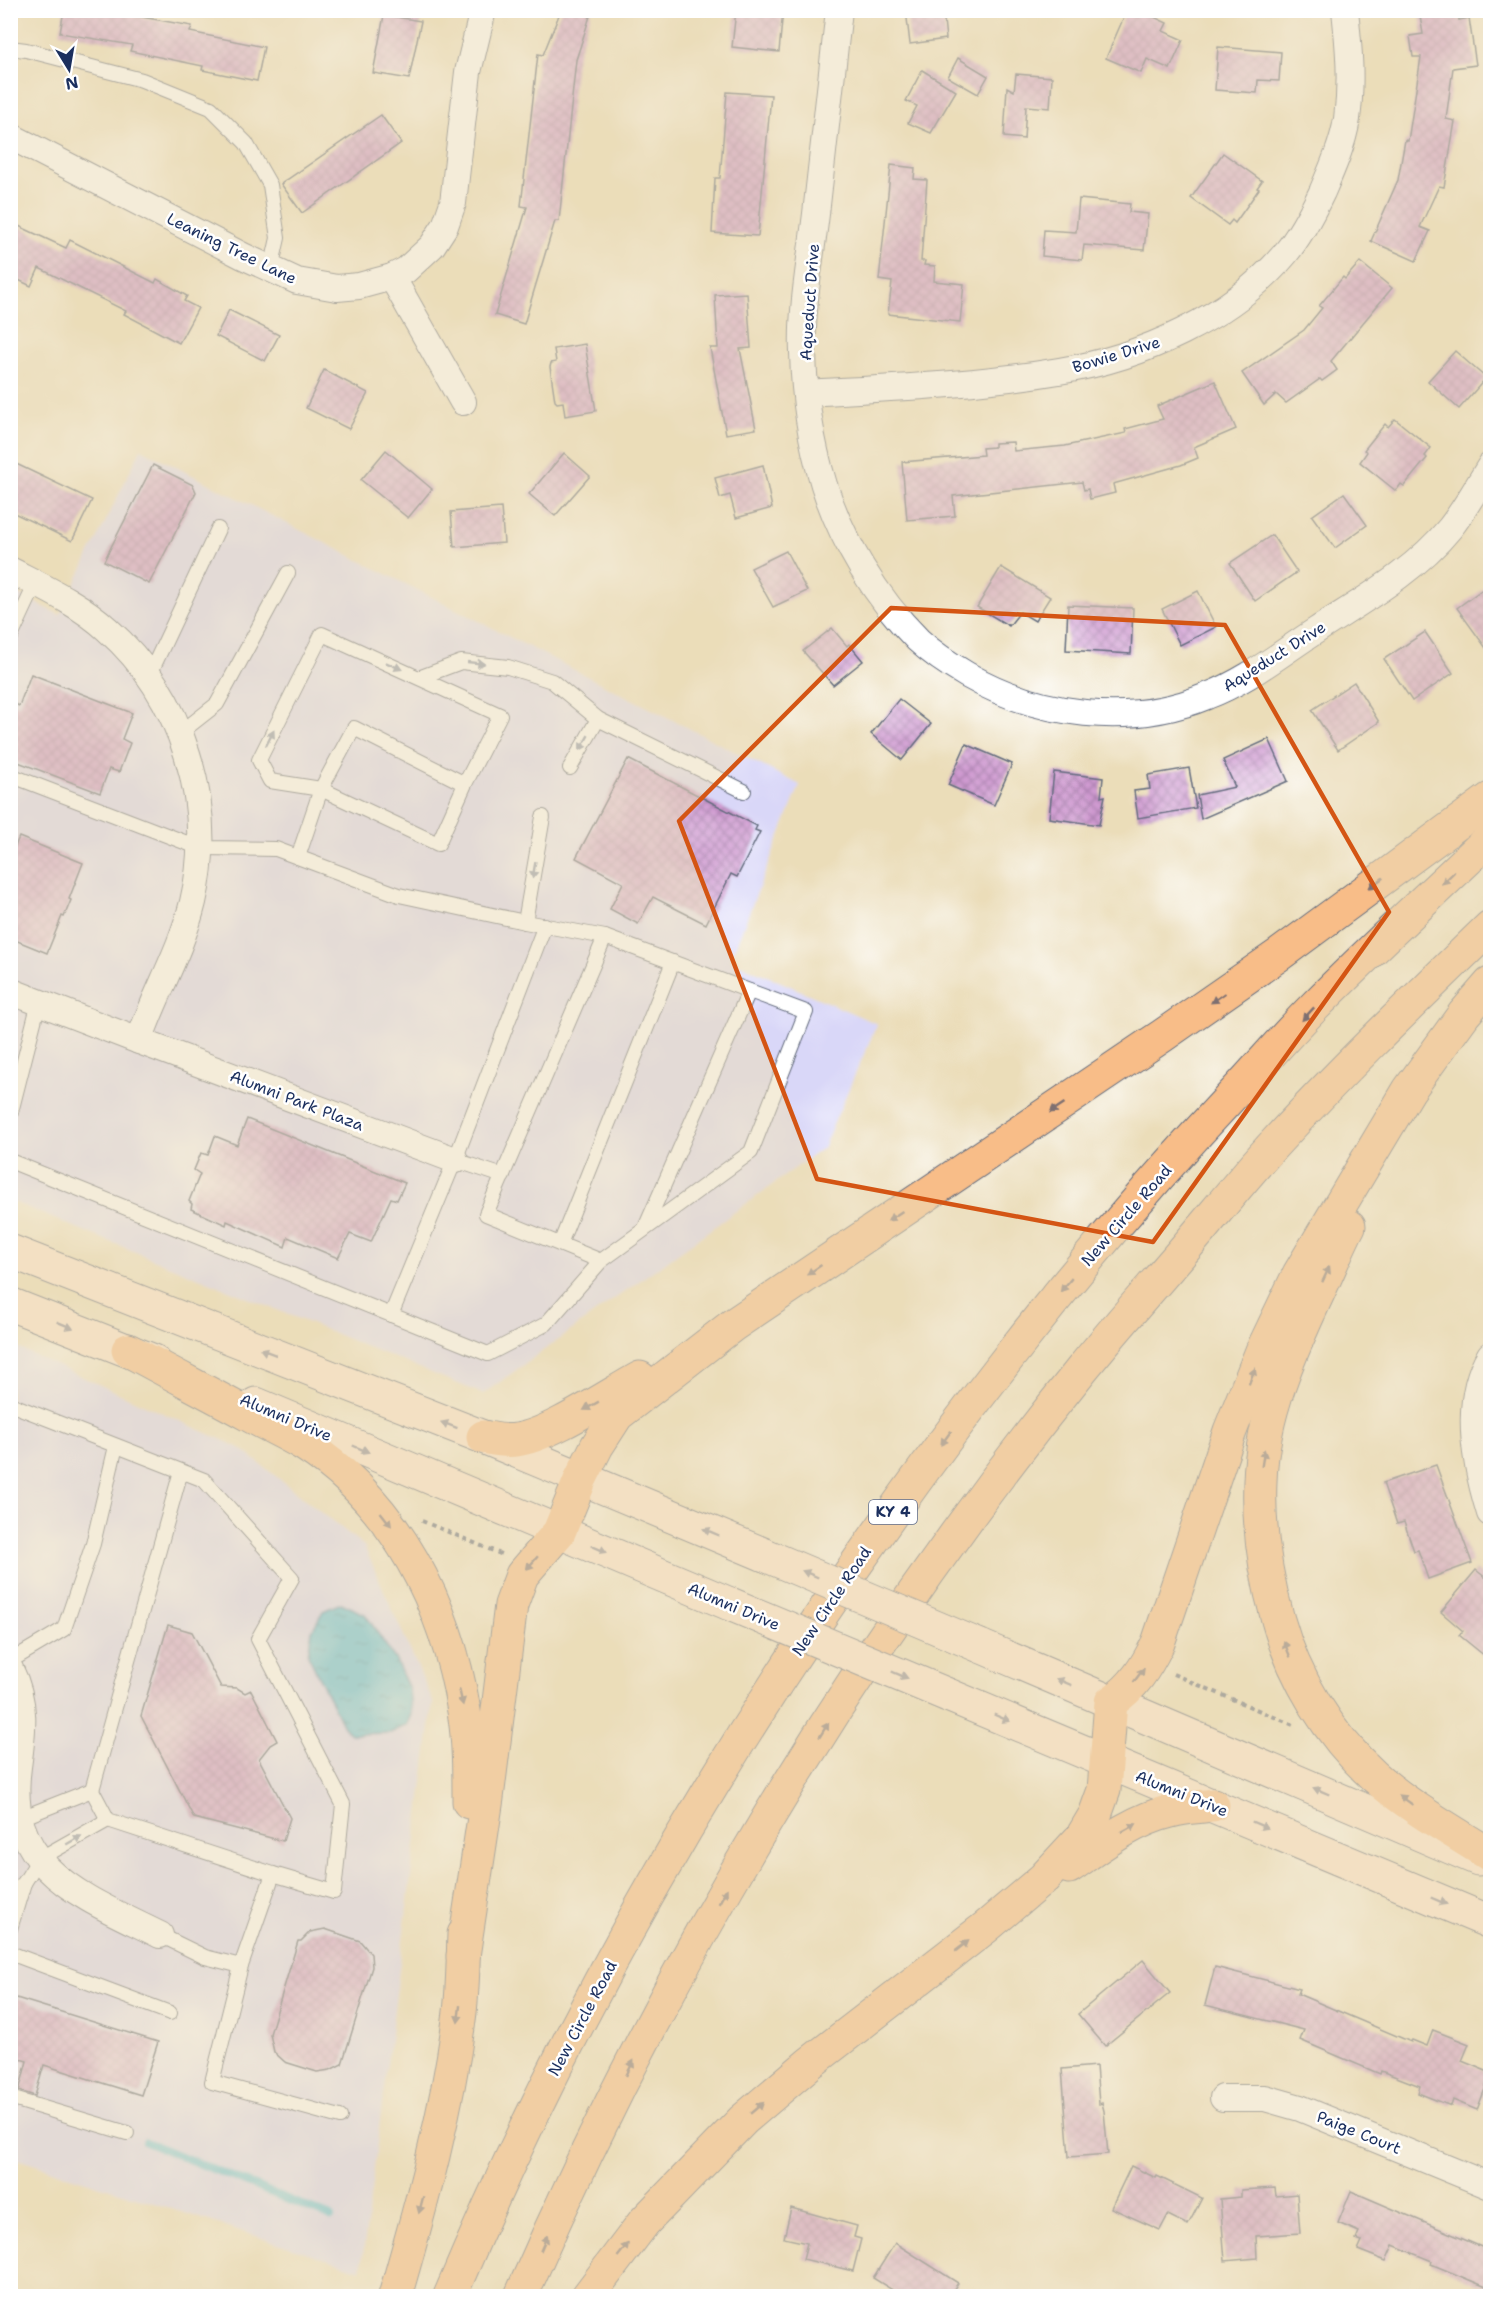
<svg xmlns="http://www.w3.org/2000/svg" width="1501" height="2307" font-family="'Shantell Sans',sans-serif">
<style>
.built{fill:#d9d7f8}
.water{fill:url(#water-ripples);stroke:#3e789e;stroke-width:1.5}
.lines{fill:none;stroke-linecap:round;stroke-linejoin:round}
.stream{stroke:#60c1de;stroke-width:8}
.building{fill:url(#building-cross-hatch)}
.lane-casing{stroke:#646c7e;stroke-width:16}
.street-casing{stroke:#646c7e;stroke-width:28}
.secondary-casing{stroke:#646c7e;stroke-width:35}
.highway-casing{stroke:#646c7e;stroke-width:35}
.path{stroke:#646c7e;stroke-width:4;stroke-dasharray:4.5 4.5;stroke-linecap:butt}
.lane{stroke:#fff;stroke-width:14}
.street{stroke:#fff;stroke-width:26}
.secondary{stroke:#fce5cf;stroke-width:33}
.highway{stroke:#f8bd88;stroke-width:33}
.secondary-bridge-casing{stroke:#646c7e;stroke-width:35;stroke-linecap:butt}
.secondary-bridge{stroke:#fce5cf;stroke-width:33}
.oneway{fill:#8d97ae}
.oneway2{fill:#7e6f71}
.oneway3{fill:#8c8a96}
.marked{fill:none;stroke:#d45514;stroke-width:4.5;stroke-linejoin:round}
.labels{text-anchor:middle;stroke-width:5;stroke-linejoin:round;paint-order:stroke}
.shield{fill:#fff;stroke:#5f6d8e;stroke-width:1.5}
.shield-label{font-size:15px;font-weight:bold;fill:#1b2f5e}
.street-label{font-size:16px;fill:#1b2f5e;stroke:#fff}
</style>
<defs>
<pattern id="water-ripples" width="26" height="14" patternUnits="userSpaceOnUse" patternTransform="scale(1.5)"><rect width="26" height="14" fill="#60c1de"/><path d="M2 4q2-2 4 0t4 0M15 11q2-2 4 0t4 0" fill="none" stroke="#4e9db7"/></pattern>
<pattern id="building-cross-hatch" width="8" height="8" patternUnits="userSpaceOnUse" patternTransform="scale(1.5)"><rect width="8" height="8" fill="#cf9ad0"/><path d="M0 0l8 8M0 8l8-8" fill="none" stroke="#a77eac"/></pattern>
</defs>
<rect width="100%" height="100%" fill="#fff"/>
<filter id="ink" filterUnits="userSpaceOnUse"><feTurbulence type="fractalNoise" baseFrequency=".0167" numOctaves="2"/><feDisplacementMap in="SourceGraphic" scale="12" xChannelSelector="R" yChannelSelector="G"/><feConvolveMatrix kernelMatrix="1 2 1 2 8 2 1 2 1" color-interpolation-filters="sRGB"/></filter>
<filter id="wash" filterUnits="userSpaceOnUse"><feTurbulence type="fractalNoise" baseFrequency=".008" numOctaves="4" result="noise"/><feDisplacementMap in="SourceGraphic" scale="24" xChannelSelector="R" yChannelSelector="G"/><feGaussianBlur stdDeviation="1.35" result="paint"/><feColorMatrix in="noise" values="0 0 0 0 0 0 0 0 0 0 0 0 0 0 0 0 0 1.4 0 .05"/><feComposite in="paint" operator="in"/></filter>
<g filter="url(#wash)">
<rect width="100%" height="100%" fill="#ebddb9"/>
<g class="built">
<polygon points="141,449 800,785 730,960 877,1024 823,1148 483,1394 11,1201 10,590 60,615"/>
<polygon points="11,1345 240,1448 364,1546 433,1702 361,2270 11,2157"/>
</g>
<polygon class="water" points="341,1603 365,1614 395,1659 409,1689 411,1714 407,1725 390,1733 351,1734 343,1726 308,1655 312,1631 323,1611"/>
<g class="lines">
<polyline class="stream" points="146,2142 331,2217"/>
</g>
<g id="blocks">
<g class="building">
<polygon points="64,10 120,10 120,13 192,26 190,32 264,47 257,81 202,70 203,66 130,51 132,45 60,33"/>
<polygon points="561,10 592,10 576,60 559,221 555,221 524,324 495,315 527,207 521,206 538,54 543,55"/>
<polygon points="736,10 783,10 779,52 732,47"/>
<polygon points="906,10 943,10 946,39 910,44"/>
<polygon points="1127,10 1139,10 1167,23 1163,31 1183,40 1170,69 1147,59 1141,73 1106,58"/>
<polygon points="1419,10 1457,10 1459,20 1469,18 1476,65 1453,68 1446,119 1455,121 1444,187 1439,186 1420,227 1430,231 1416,261 1371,241 1398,180 1405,140 1408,141 1421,57 1413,57 1410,36 1423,34"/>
<polygon points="384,15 421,21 409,79 373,73"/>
<polygon points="1218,47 1281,52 1279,81 1258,80 1257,93 1215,90"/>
<polygon points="958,58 988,76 978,94 948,77"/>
<polygon points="922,70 956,91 931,133 908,123 917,106 906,101"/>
<polygon points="1016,74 1052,77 1050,108 1026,106 1024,139 1004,137 1007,87 1014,91"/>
<polygon points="727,92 771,95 758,236 712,233 715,178 720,178"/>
<polygon points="381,115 401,143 302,213 281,184"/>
<polygon points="1223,153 1262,181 1257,188 1259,189 1235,223 1232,220 1228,225 1191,198"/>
<polygon points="891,165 915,168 914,179 927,180 921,261 925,261 924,265 935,266 934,281 964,284 960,322 888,314 892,282 879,280"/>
<polygon points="1079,199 1130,204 1129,212 1148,214 1144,250 1084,245 1082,260 1042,256 1044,230 1076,232"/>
<polygon points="10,222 66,248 70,240 155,283 157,279 187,296 184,301 198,308 179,343 124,314 126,311 39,268 31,286 10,276"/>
<polygon points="1360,262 1392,288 1331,361 1337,370 1322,381 1320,379 1286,403 1276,394 1264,405 1242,373 1304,330 1322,308 1319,306 1343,277 1345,279"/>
<polygon points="747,293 751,348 740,349 756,429 726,434 710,348 718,348 715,295"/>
<polygon points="229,310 279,335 265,361 216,336"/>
<polygon points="585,344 596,411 565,416 563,402 557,403 555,401 550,367 551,363 556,362 554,349"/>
<polygon points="1455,351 1486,378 1459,409 1428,381"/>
<polygon points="324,370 368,393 349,429 306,408"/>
<polygon points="1215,381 1236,429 1194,447 1198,458 1181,465 1113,484 1115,493 1090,499 1088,489 1084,490 1082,482 953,496 955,516 907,520 902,462 983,455 982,448 994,447 994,443 1013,442 1014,451 1065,446 1126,433 1125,429 1163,419 1157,406"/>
<polygon points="1395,419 1431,448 1425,456 1427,458 1404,486 1401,484 1396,491 1360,462 1367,452 1364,450 1376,435 1385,424 1388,427"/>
<polygon points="386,450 432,489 408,518 361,480"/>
<polygon points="564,453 590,476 555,516 529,494"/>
<polygon points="10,461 92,500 72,541 10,511"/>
<polygon points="153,465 193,485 196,492 149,584 104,561"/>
<polygon points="763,465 772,508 736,518 730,495 720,498 715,478"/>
<polygon points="1344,493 1367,525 1335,548 1312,516"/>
<polygon points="501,508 504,543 454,547 451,512"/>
<polygon points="1272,535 1297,572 1255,601 1230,563"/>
<polygon points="786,551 807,591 773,607 751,568"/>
<polygon points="1001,567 1050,597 1035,621 1020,612 1009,626 977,607"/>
<polygon points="1491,583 1491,655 1457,608"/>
<polygon points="1198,591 1216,627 1180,645 1162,609"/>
<polygon points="1068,605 1133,608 1131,654 1066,650"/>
<polygon points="832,628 847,646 849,644 863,661 833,685 803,651"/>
<polygon points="1425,632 1453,673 1412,701 1384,659"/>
<polygon points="31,674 132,713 122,739 130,743 119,772 109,769 100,793 10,759 10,716 15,704 19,706"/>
<polygon points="1354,682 1379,722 1338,750 1312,710"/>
<polygon points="899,699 931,724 902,760 871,734"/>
<polygon points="1269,739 1288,781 1201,819 1197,795 1235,787 1223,760"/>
<polygon points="966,744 1012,764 994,805 948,785"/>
<polygon points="628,759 757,826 755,830 760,832 737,877 731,874 706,924 653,897 638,924 610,909 623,883 576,858"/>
<polygon points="1189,768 1196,808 1138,818 1134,791 1150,789 1148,775"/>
<polygon points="1054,772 1103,778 1101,797 1105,796 1099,825 1049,818"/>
<polygon points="19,837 83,863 69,899 71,900 64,917 62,916 47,953 10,938 10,858"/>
<polygon points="247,1119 405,1183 397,1200 391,1198 371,1242 350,1234 338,1258 288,1237 285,1247 227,1221 226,1225 191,1209 192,1204 189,1201 200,1174 194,1170 201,1153 208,1155 215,1136 237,1145"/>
<polygon points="1436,1465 1472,1563 1428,1579 1418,1550 1414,1551 1404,1522 1397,1524 1383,1483"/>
<polygon points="1476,1570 1491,1582 1491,1661 1459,1635 1463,1631 1441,1612"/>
<polygon points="168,1625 192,1632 221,1687 237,1688 245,1693 251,1690 277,1741 270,1745 259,1759 290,1818 283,1841 194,1818 141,1716"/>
<polygon points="325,1929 360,1941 371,1954 372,1967 342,2064 330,2070 317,2072 285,2062 274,2052 270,2034 298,1941 301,1941 310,1932"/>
<polygon points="1143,1960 1170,1993 1105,2046 1078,2014"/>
<polygon points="1215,1967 1300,1989 1298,1994 1411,2042 1412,2040 1427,2046 1433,2030 1469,2044 1462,2061 1491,2073 1477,2110 1453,2100 1451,2106 1418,2093 1420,2086 1381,2071 1380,2074 1300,2040 1304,2030 1205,2005"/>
<polygon points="10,1996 158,2042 141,2095 44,2065 35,2096 19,2091 27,2061 10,2056"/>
<polygon points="1096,2066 1099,2104 1102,2103 1104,2111 1108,2154 1069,2157 1062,2069"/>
<polygon points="1131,2166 1156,2178 1157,2176 1202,2198 1188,2225 1168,2215 1160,2230 1111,2208"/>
<polygon points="1275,2188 1276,2196 1297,2194 1300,2233 1256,2236 1257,2258 1225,2261 1220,2199 1241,2197 1241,2190"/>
<polygon points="1351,2191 1491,2251 1491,2289 1431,2264 1432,2261 1393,2245 1386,2261 1358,2250 1362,2241 1356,2239 1359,2232 1338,2223"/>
<polygon points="791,2208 857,2226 854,2237 861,2239 853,2271 803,2259 807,2243 784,2238"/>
<polygon points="895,2243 958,2283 949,2296 902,2296 873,2278"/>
</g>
</g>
</g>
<g filter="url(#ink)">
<use href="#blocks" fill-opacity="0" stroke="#646c7e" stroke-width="1.5"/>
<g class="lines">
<defs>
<g id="lane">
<polyline points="10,48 26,50 142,80 211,108 246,143 270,185 278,238 271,269"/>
<polyline points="10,639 36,583"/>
<polyline points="149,676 218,529"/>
<polyline points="421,677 461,662 508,667 552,681 598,719 744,791"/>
<polyline points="180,733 217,704 288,573"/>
<polyline points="570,768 598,719"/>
<polyline points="10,775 200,848 276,849 399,895 525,922 605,937 806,1012 751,1152 601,1261 546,1324 488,1354 10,1161"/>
<polyline points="298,857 321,789 354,728 465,784 500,715 322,634 259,760 270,781 321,789 438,844 465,784"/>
<polyline points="525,922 543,817"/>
<polyline points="10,1116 39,1002"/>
<polyline points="455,1160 503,1176"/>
<polyline points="645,1228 749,991"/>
<polyline points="560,1244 673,962"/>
<polyline points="601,1261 486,1214 605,937"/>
<polyline points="391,1315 455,1160 545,925"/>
<polyline points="10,1404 204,1480 292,1578 258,1639 343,1804 334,1892 273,1874 108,1820 92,1790 181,1471"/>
<polyline points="10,1661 64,1629 93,1544 116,1446"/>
<polyline points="16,1820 92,1790"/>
<polyline points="10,1895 24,1883 39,1859 108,1820"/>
<polyline points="10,1929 24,1883"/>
<polyline points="160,1935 205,1957 241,1966 273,1874"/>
<polyline points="10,1953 170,2013"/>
<polyline points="241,1966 212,2082 340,2117"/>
<polyline points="10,2098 127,2133"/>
</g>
<g id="street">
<path d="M839 10C832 75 824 140 817 205 812 253 801 304 803 352 804 397 811 442 824 485 842 541 876 598 918 640 932 653 950 665 967 675 1039 716 1129 728 1207 696 1247 681 1281 653 1317 630 1363 600 1414 572 1450 528 1465 509 1477 487 1490 466"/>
<polyline points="10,136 243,256 297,281 337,288 359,286 392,277 406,270 432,246 445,226 453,203 468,72 483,10"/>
<polyline points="392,277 463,402"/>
<path d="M806 393C891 388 976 385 1059 371 1141 358 1231 318 1285 254 1300 236 1312 213 1322 192 1332 169 1343 144 1347 119 1352 82 1349 47 1345 10"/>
<path d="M10 570C43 587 80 604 107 629 183 696 216 805 193 902 181 951 155 994 139 1041"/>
<polyline points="10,991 139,1041 455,1160"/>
<path d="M1490 1355C1462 1401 1475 1465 1490 1513"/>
<path d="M10 1669C27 1703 23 1731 18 1767 4 1870 84 1897 160 1935"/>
<polyline points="1223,2098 1265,2098 1300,2108 1490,2186"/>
</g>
<g id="secondary">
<polyline points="10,1251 483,1437 765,1555"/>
<polyline points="10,1304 154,1361"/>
<polyline points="256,1404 730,1604"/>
<polyline points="980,1646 1478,1859"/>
<polyline points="948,1695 1490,1922"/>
</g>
<g id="highway">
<path d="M1349 1226C1338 1247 1329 1270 1319 1291 1291 1351 1262 1414 1260 1481 1258 1529 1265 1574 1278 1620 1294 1678 1329 1735 1374 1776 1409 1807 1451 1830 1490 1855"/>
<path d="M128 1350C168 1372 209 1393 249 1415 267 1425 287 1434 305 1445 396 1503 447 1606 464 1711 469 1741 469 1771 469 1802"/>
<path d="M483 1437C494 1439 505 1442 516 1440 549 1436 609 1395 640 1378"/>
<path d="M1069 1867C1101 1845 1133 1820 1171 1811 1184 1807 1199 1807 1213 1805"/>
<polyline points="463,1956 487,1798 511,1605 522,1575 559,1532 581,1478 597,1446 617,1415 733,1325 1162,1036 1280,954 1490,799"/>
<path d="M395 2296C422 2203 448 2109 460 2012 463 1986 463 1960 464 1934"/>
<path d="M450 2296C593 1957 788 1639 1015 1349 1086 1258 1161 1171 1240 1087 1264 1061 1288 1033 1314 1007 1371 949 1432 894 1490 838"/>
<path d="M521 2296C665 1966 855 1650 1082 1369 1112 1332 1144 1296 1176 1259 1209 1221 1240 1181 1275 1143 1344 1068 1418 997 1490 927"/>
<path d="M588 2296 644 2222 743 2120 810 2063 986 1927 1044 1878 1082 1837 1095 1815 1104 1790 1111 1702C1134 1687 1146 1667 1158 1643L1230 1431 1262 1351 1299 1274 1409 1090 1464 1014 1490 984"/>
</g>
</defs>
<use href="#lane" class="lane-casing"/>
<use href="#street" class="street-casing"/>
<use href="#secondary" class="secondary-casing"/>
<use href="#highway" class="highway-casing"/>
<g class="path">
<polyline points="422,1521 503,1555"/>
<polyline points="1173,1674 1293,1725"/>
</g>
<use href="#lane" class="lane"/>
<use href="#street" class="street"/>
<use href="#secondary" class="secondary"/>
<use href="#highway" class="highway"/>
<defs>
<g id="secondary-bridge">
<polyline points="765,1555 980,1646"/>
<polyline points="730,1604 948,1695"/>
</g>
</defs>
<use href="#secondary-bridge" class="secondary-bridge-casing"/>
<use href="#secondary-bridge" class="secondary-bridge"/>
</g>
<defs><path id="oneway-solid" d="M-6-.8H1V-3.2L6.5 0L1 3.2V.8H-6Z" transform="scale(1.5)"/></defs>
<g class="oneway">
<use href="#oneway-solid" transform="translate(476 663) rotate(6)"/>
<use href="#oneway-solid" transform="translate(394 666) rotate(24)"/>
<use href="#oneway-solid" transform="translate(270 738) rotate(-63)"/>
<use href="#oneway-solid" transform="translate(584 743) rotate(120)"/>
<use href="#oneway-solid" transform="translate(534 870) rotate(100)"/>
<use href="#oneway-solid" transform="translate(74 1840) rotate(-30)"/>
</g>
<g class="oneway2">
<use href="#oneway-solid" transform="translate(1448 878) rotate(136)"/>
<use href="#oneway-solid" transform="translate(1376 883) rotate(144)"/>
<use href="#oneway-solid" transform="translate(1218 998) rotate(145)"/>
<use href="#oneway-solid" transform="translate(1308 1014) rotate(133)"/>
<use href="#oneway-solid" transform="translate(1057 1108) rotate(146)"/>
<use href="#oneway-solid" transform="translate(895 1216) rotate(146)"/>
<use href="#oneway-solid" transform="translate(814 1270) rotate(146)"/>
<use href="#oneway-solid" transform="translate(1326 1274) rotate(-65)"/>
<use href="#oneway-solid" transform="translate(1066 1285) rotate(130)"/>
<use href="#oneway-solid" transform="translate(1252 1376) rotate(-69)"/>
<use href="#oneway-solid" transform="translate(591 1406) rotate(151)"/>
<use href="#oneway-solid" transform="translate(946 1438) rotate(126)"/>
<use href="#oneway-solid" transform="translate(1263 1458) rotate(-81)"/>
<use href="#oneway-solid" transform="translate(386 1519) rotate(52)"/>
<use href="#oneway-solid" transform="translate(532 1563) rotate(131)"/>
<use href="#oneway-solid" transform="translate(1287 1649) rotate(-112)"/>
<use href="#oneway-solid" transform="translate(1139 1675) rotate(-53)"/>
<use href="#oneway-solid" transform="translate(461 1697) rotate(77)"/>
<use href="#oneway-solid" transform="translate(824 1730) rotate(-58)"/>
<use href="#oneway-solid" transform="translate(1406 1800) rotate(-144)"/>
<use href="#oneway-solid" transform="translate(1129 1828) rotate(-29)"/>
<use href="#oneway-solid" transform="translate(723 1896) rotate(-61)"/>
<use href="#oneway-solid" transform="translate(962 1946) rotate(-38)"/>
<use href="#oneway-solid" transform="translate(459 2014) rotate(97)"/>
<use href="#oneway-solid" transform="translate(630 2068) rotate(-64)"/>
<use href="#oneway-solid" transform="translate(757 2108) rotate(-40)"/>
<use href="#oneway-solid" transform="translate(421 2205) rotate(105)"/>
<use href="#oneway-solid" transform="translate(544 2243) rotate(-66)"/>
<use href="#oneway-solid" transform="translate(623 2250) rotate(-52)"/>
</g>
<g class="oneway3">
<use href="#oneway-solid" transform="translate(65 1325) rotate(22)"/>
<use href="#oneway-solid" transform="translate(268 1352) rotate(-159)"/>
<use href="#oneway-solid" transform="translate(449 1425) rotate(-160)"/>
<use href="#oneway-solid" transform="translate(361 1449) rotate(23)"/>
<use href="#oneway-solid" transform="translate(711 1532) rotate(-157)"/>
<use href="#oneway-solid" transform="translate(599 1549) rotate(23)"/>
<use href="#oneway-solid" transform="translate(810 1574) rotate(-157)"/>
<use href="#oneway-solid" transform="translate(900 1675) rotate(23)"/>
<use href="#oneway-solid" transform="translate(1064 1682) rotate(-157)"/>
<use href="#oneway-solid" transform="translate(1002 1718) rotate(23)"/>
<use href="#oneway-solid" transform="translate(1321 1791) rotate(-157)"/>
<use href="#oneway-solid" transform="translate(1260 1825) rotate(23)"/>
<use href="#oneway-solid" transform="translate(1439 1901) rotate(23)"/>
</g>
</g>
<path d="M0 0H1501V2307H0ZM891 608 1225 625 1389 912 1153 1242 817 1179 679 821Z" fill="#ebddb9" fill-opacity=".55" fill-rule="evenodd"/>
<path class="marked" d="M891 608 1225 625 1389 912 1153 1242 817 1179 679 821Z"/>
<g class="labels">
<rect class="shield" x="869" y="1500" width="48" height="24" rx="4.5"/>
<g class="shield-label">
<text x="893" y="1517">KY 4</text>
</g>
<g class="street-label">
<text transform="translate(232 248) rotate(26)" y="6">Leaning Tree Lane</text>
<text transform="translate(809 302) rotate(-86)" y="6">Aqueduct Drive</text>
<text transform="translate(1116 354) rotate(-17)" y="6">Bowie Drive</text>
<text transform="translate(1274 656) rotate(-32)" y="6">Aqueduct Drive</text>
<text transform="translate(297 1100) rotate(21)" y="6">Alumni Park Plaza</text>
<text transform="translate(1126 1215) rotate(-49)" y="6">New Circle Road</text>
<text transform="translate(286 1417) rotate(23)" y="6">Alumni Drive</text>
<text transform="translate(831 1601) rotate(-56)" y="6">New Circle Road</text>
<text transform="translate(734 1606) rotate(23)" y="6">Alumni Drive</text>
<text transform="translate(1182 1793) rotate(22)" y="6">Alumni Drive</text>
<text transform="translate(582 2018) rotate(-62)" y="6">New Circle Road</text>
<text transform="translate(1359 2132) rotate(22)" y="6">Paige Court</text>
</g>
</g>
<rect width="1501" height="2307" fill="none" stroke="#fff" stroke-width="36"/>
<g transform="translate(69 69) rotate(169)" stroke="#ffffff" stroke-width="4.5" paint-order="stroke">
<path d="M0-4.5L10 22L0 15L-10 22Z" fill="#1b2f5e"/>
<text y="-9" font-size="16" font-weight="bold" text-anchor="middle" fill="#1b2f5e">N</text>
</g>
</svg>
